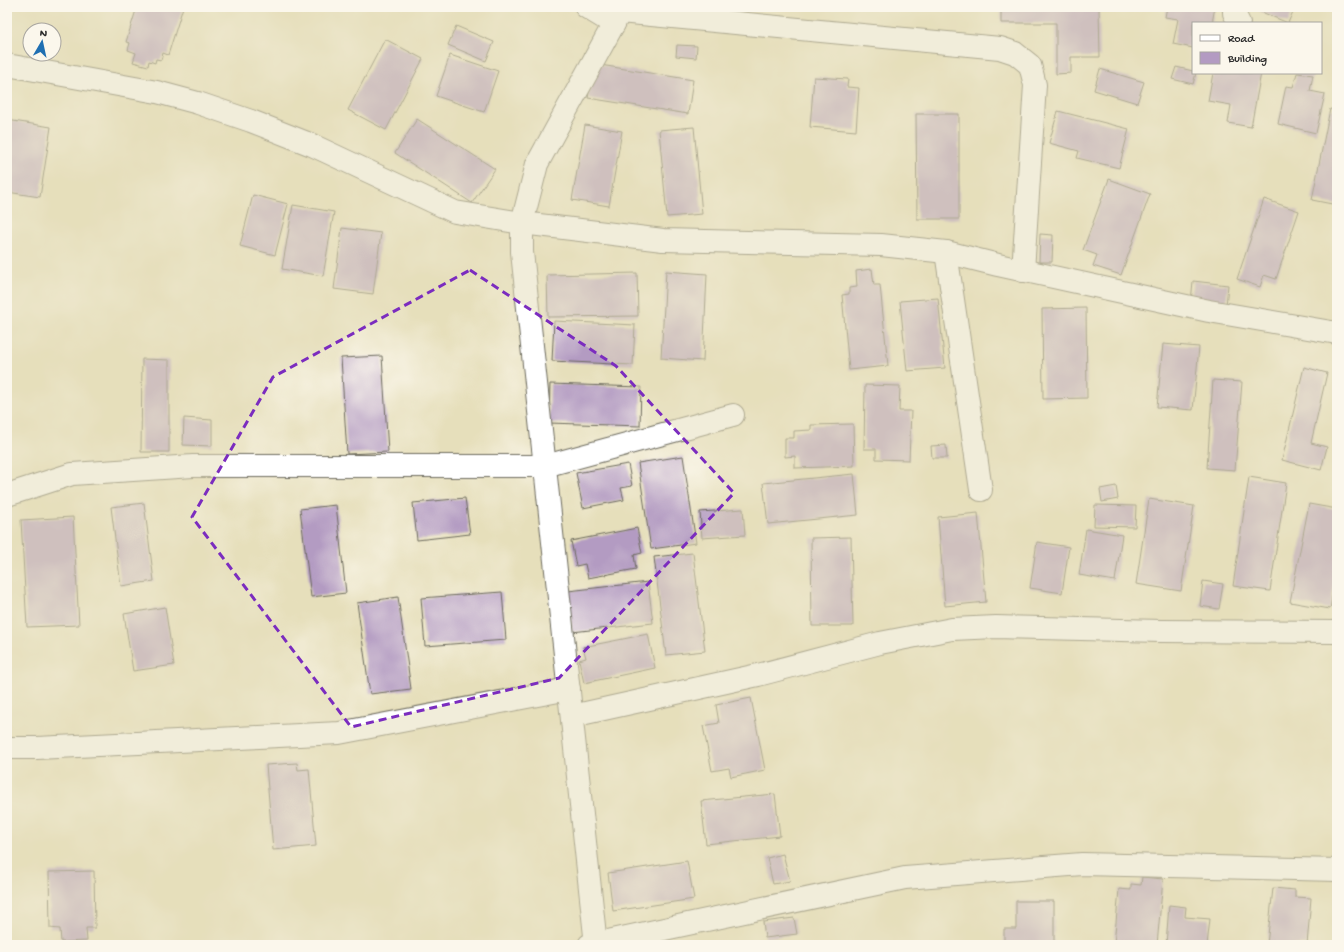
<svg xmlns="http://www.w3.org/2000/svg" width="1344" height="952" font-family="'Gochi Hand',sans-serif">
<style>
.building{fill:#b39bc2}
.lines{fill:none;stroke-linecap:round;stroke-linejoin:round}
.minor-casing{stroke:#6c6a5d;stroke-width:24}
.minor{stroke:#fff;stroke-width:22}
.marked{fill:none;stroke:#7b2cbf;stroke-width:3;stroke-dasharray:8 5;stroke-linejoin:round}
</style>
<rect width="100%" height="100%" fill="#fbf7ec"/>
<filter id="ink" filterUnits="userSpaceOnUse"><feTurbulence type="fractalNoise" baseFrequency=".025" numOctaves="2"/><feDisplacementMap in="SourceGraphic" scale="8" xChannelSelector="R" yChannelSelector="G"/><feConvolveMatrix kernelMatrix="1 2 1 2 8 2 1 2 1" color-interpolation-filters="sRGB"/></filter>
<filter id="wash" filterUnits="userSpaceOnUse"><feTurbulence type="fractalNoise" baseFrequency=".012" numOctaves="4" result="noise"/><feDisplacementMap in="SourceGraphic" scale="16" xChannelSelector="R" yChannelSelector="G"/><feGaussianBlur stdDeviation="0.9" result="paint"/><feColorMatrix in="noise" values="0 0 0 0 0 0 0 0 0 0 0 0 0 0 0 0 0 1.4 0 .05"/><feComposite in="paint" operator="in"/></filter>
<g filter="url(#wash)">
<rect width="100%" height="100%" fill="#e6dfbb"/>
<g id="blocks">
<g class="building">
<polygon points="137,7 183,7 168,55 163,53 161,60 156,59 155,63 149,61 148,66 133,62 136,53 128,50 130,43 126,42"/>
<polygon points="1001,7 1099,7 1100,57 1071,57 1071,73 1056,74 1056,23 1001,23"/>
<polygon points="1167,7 1215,7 1212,23 1193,23 1193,48 1173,44 1178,19 1165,17"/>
<polygon points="1260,7 1295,7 1288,23 1259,11"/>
<polygon points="456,26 494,42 486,61 448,45"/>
<polygon points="385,39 423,59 386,130 348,110"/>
<polygon points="677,45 697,46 696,58 676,56"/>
<polygon points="450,55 498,71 484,112 436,96"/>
<polygon points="594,64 693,80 688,114 588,98"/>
<polygon points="1176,67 1193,71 1193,73 1196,73 1193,84 1172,79"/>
<polygon points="1100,69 1144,82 1137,103 1094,90"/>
<polygon points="1213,73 1261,73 1251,127 1228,123 1231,105 1208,101"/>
<polygon points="1297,73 1313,75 1310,91 1325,94 1316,133 1278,124 1286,86 1293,87"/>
<polygon points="814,77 848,79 847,87 859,88 856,131 810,127"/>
<polygon points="1330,109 1337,110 1337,205 1312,200"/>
<polygon points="1058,111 1129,129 1119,168 1077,158 1079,151 1049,143"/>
<polygon points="916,114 959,114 959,219 917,219"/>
<polygon points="417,119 495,169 472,203 395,153"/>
<polygon points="7,120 51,127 40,197 7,192"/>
<polygon points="585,125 622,131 609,206 572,200"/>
<polygon points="694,127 702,214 667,217 659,130"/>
<polygon points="1109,179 1150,194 1121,275 1093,266 1097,255 1083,250"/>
<polygon points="253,195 288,204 275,255 240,246"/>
<polygon points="1264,199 1299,211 1276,279 1264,275 1260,287 1237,279"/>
<polygon points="293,205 334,212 323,276 282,269"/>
<polygon points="342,228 381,233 373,294 334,289"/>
<polygon points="1040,234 1053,235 1052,262 1039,262"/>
<polygon points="872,269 874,285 880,285 888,366 849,370 842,295 849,294 849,288 857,287 856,271"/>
<polygon points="666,271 707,274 703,361 661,358"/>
<polygon points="637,273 638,316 548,317 547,275"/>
<polygon points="1193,281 1228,285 1226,306 1191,302"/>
<polygon points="938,298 945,368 907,371 900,301"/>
<polygon points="1086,308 1087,398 1043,399 1042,309"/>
<polygon points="554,321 635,325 633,365 552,361"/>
<polygon points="1163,344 1199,347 1193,410 1157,407"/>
<polygon points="382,356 388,452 347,454 341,358"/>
<polygon points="142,359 169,360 169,452 141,452"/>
<polygon points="1304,367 1327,373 1311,443 1327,447 1321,470 1282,460"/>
<polygon points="1213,380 1242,382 1235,470 1207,468"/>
<polygon points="550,384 641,387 640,426 549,423"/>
<polygon points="865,385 900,386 899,411 911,411 909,460 876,459 876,449 864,449"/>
<polygon points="184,418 212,420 212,446 183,445"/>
<polygon points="853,424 854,466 795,468 795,456 785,457 785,438 794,438 794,431 811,430 811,425"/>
<polygon points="946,445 947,458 932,458 931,446"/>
<polygon points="683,456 696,543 651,549 638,463"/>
<polygon points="628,464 632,486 621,488 624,500 583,508 576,473"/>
<polygon points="854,474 858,515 768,524 763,483"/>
<polygon points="1249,477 1286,483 1270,591 1233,586"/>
<polygon points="1116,486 1118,499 1102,502 1100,489"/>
<polygon points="465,498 470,534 417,540 413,503"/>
<polygon points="1149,499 1194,506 1181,591 1136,584"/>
<polygon points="144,503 154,581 121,586 111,507"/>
<polygon points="1309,504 1337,509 1337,571 1330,609 1290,602"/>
<polygon points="336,505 346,593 311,597 300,509"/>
<polygon points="1095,505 1136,506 1135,527 1094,526"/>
<polygon points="743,509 745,535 702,538 700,512"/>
<polygon points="978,513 986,602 945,606 938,517"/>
<polygon points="73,517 79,625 27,627 21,520"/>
<polygon points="637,528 642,553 634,555 636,569 588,578 585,564 576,566 571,541"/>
<polygon points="1086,529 1122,535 1115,581 1079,575"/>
<polygon points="851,537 853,626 812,626 811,538"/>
<polygon points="1037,542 1069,547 1062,593 1030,588"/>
<polygon points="693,553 705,651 666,655 654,557"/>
<polygon points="1203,581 1223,584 1219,609 1200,606"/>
<polygon points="648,582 653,623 572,632 568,591"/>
<polygon points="502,592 506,640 425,646 421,598"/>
<polygon points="398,597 411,689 370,694 357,603"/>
<polygon points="165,607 174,665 133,671 124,614"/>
<polygon points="1336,607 1337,607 1337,622 1333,621"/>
<polygon points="648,634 655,668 584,683 579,660 586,658 583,647"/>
<polygon points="751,698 765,770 731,777 729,768 712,771 703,726 719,723 716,705"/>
<polygon points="297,763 298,770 309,769 316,846 273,850 266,765"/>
<polygon points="775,794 780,836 706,844 701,801"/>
<polygon points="783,854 790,881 773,884 767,858"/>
<polygon points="687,861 694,899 613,911 608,873"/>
<polygon points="94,871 95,928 86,928 87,941 61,942 60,929 50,928 49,872"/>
<polygon points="1142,877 1163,879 1157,945 1114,945 1119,889 1131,890 1131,884 1141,885"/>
<polygon points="1273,888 1295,890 1295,897 1311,898 1307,945 1267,945"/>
<polygon points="1016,901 1054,901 1054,945 1004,945 1004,929 1016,929"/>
<polygon points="1169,905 1186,907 1185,917 1210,919 1207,945 1166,945"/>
<polygon points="794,918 797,934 765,938 763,922"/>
</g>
</g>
</g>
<g filter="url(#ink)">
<use href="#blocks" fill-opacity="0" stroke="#6c6a5d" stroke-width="1"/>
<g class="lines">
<defs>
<g id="minor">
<polyline points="586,7 614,24"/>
<polyline points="1234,7 1234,13 1239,23"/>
<polyline points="620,12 1000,48 1015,53 1030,65 1035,85 1023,271"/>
<polyline points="7,65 157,92 198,103 251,121 312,145 455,212 522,223 663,240 881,245 946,252 998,265 1209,311 1337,333"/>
<polyline points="946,252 981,490"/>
<polyline points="7,495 72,474 193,466 545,466 733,415"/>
<polyline points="572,716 758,675 880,643 952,629 996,627 1161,631 1337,632"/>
<polyline points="7,748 37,748 339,733 569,689"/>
<polyline points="589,945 905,878 1082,864 1337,870"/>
<polyline points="596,945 522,252 522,223 537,164 623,7"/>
</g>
</defs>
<use href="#minor" class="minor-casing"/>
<use href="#minor" class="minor"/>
</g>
</g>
<path d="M0 0H1344V952H0ZM470 270 616 366 734 493 559 678 351 727 192 517 273 377Z" fill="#e6dfbb" fill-opacity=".55" fill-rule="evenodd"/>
<path class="marked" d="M470 270 616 366 734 493 559 678 351 727 192 517 273 377Z"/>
<rect width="1344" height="952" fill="none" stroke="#fbf7ec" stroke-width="24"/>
<rect x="1192" y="22" width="130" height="52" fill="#fbf7ec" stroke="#a8a59f"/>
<rect x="1200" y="35" width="20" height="6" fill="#ffffff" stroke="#a8a59f"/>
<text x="1228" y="42" font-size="12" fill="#2b2b2b">Road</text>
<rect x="1200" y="52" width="20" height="12" fill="#b39bc2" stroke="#a8a59f"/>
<text x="1228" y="62" font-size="12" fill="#2b2b2b">Building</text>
<g transform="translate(42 42) rotate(9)"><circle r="19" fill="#fbf7ec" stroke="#a8a59f"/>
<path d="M0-3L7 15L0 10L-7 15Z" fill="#1f6fb2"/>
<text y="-6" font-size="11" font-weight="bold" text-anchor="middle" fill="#2b2b2b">N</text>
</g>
</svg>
